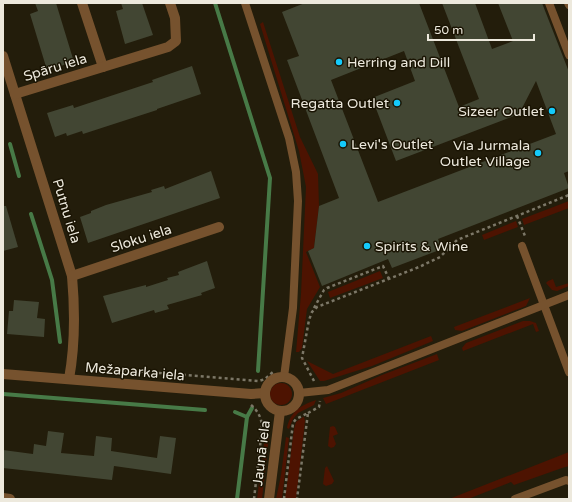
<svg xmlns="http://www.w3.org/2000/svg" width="572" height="502" font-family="'Varela Round',sans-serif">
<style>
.grass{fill:#4d1301}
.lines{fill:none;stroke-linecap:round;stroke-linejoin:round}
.stream{stroke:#477a47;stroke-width:4}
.building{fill:#424633;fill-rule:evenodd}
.path{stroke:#7c7767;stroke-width:2.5;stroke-dasharray:3 3;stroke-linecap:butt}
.lane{stroke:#76522e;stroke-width:8}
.street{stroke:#76522e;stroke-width:10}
.poi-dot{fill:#14cafb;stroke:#1a1403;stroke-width:1.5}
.labels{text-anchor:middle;stroke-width:3;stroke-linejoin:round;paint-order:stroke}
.poi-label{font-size:14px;fill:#ede9dd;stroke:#1a1403;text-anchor:start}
.street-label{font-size:14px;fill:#ede9dd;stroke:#1a1403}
</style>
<rect width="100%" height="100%" fill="#231d0b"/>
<g class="grass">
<polygon points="263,22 300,137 318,174 319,206 314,248 306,252 320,287 307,309 302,348 299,352 296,352 301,294 306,187 299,151 260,24"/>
<polygon points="569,201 569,208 524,225 522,219"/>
<polygon points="516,221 518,227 484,240 482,235"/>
<polygon points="380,271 383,278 330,298 328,292"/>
<polygon points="553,279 556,287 569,283 569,286 557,291 552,290 546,283 548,281"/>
<polygon points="530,298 526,306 462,331 455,330 454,327"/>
<polygon points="523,321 530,321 536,323 539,331 536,332 533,324 463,351 462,348 466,343"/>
<polygon points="431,336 433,341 372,366 324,381 320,381 307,361 333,374"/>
<polygon points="437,354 439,360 326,404 323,398 341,393 382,375"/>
<circle cx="281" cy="394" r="11"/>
<path d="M316 400 314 405 298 413 293 419 289 429 287 428C290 412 301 405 316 400Z"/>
<polygon points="303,417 304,417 305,421 296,499 285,499 294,429 296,422"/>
<polygon points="333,426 335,427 338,434 333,436 336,444 334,447 331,448 328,446 330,427"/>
<polygon points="265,436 269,436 262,499 257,499"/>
<polygon points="286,437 289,438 282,499 276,499 281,475"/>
<polygon points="569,452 569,466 562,468 514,485 511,482 468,499 449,499"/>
<polygon points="327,466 334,481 332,484 326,486 323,484 325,468"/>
</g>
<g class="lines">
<g class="stream">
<polyline points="215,3 270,178 258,371"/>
<polyline points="10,144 19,176"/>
<polyline points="31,214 52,280 60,342"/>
<polyline points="3,394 205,410"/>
<polyline points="235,412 247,417"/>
<polyline points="237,499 247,417 252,408"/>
</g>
</g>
<g class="building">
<polygon points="35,3 56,3 74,62 47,70 30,14 38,11"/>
<polygon points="121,3 142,3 153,35 125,44 116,11 123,9"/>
<path d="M305 3H419L459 107 479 99 442 3H475L492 49 513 41 498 3H542L569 72V171L564 173 569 188 438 239 442 249 392 268 388 259 322 286 308 251 314 248 319 206 339 198 287 60 299 56 282 12ZM404 51 415 81 372 98 396 161 519 114 536 81 556 134 378 202 331 80Z"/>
<polygon points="192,66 201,94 157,109 157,110 83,134 82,131 67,136 66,133 55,137 47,113 73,105 74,108 153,82 152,80"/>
<polygon points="211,171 220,198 88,243 80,217 91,213 91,211 106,205 152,192 151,190 164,186 165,189"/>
<polygon points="3,206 6,206 18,247 3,251"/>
<polygon points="207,261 215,288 201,293 202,295 167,305 169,309 155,313 154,310 112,323 103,296 146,285 146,287 168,280 167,278 179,275 178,272"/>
<polygon points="14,300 39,302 37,318 45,319 44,337 7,334 9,311 13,311"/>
<polygon points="48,431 64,433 61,453 94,456 96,436 112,438 111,451 157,458 160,436 176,438 171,474 114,466 112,480 3,468 3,450 33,454 34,444 46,446"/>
</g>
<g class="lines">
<g class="path">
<polyline points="517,216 525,236"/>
<polyline points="314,308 324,290 327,288 383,266 389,279"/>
<polyline points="111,369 259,381 265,379 273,372"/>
<polyline points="314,381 302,358 309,320 312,312 317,307 419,267 440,257 457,240 569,195"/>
<path d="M251 405C259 412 262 419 262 429"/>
<polyline points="308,413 319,407 320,401"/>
<polyline points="254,499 262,429 266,430"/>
<polyline points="284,499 293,423 296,419 308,413 297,499"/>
</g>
<g class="lane">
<polyline points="245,3 289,138 296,172 298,201 293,308 284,377"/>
<polyline points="549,3 569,55"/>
<polyline points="568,3 569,5"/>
<polyline points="522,246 569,372"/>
<polyline points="299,393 328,390 569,295"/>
<polyline points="515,499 566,480 569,481"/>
</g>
<g class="street">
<polyline points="82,3 103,67"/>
<path d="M3 56 72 276C75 310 75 346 69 379"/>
<polyline points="15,94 168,47 176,41 175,18 170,3"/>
<polyline points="72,276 219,227"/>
<polyline points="3,374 251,394 265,393"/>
<circle cx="282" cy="394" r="17"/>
<polyline points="3,498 10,499"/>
<polyline points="269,499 280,411"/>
</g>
</g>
<g class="poi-dot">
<circle cx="339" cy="62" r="4"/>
<circle cx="397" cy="103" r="4"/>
<circle cx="552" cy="111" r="4"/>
<circle cx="343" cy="144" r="4"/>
<circle cx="538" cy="153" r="4"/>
<circle cx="367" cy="246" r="4"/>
</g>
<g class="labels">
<g class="poi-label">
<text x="347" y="67">Herring and Dill</text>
<text x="389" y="108" text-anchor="end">Regatta Outlet</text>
<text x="544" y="116" text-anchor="end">Sizeer Outlet</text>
<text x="351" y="149">Levi's Outlet</text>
<text x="530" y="150" text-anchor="end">Via Jurmala<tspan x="530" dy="16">Outlet Village</tspan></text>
<text x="375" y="251">Spirits &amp; Wine</text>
</g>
<g class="street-label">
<text transform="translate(55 67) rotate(-17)" y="5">Spāru iela</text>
<text transform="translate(67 211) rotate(73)" y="5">Putnu iela</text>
<text transform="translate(141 238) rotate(-18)" y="5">Sloku iela</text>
<text transform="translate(135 371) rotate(5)" y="5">Mežaparka iela</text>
<text transform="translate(261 453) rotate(-83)" y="5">Jaunā iela</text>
</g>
</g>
<rect width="572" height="502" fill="none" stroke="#ede9dd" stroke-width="8"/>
<path d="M428 34v6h106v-6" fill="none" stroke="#ede9dd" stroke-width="2"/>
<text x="434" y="34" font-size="12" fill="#ede9dd" stroke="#1a1403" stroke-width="3" paint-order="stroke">50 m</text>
</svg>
